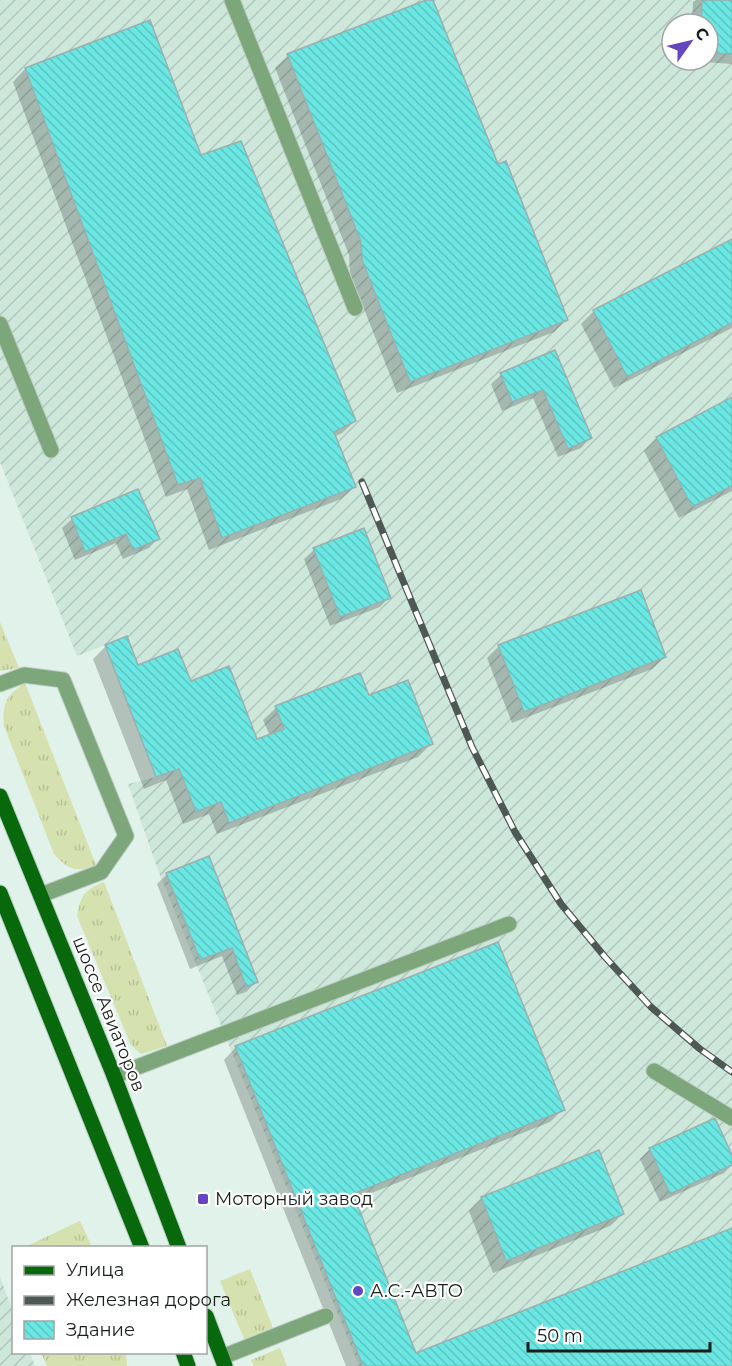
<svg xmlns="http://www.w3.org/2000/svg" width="732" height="1366" font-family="Montserrat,sans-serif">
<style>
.industrial{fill:url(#industrial-furrows);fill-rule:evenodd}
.grass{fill:url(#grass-tufts)}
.shadow{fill:#0003}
.building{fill:url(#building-back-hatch);stroke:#9cafae;stroke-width:1.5}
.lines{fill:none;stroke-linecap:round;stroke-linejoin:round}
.lane-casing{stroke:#bcccc5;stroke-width:17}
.primary-casing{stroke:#bcccc5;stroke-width:17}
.lane{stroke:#7da67a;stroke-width:15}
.primary{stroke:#08680c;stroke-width:15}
.rail-casing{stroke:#4e5854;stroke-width:7}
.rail{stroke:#fff;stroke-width:4.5;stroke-dasharray:14;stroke-linecap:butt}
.poi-dot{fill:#6546bf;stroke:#fff;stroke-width:2}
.labels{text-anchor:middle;stroke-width:4.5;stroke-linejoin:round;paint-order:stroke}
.street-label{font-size:18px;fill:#171e1b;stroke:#fff}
.poi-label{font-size:18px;fill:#171e1b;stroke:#fff;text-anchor:start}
</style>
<defs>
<pattern id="industrial-furrows" width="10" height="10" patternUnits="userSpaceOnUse" patternTransform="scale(1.5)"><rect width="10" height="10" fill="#cde7db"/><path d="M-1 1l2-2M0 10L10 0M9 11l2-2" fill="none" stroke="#afc6bb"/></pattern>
<pattern id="grass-tufts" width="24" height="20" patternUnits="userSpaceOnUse" patternTransform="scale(1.5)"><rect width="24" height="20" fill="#d5e1ae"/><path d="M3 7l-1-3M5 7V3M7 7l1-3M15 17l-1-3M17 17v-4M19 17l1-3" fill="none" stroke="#b6c195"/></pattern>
<pattern id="building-back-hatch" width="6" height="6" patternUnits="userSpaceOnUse" patternTransform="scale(1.5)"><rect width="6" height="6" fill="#6ae7e3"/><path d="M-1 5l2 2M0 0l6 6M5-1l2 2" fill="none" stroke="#5bc6c2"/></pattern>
</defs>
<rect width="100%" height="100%" fill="#e0f2ea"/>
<g class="industrial">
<path d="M0 0H732V1366H359L158 870 128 784 156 777 105 645 77 656 0 462ZM672 24H708V60H672Z"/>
<polygon points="0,1277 13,1312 14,1352 30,1353 35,1366 0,1366"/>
</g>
<g class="grass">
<polygon points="0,622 19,668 0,671"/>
<path d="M25 683 96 865C75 873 69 870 54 854L4 726C2 704 6 695 25 683Z"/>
<path d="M104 882 167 1046 141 1054 131 1045 77 916C81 895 84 890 104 882Z"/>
<polygon points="80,1221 92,1247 25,1247"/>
<polygon points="250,1269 273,1328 244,1339 220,1281"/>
<polygon points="280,1348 287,1366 254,1366 251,1360"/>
<polygon points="41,1353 126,1353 127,1366 47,1366"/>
</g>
<g class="shadow">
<polygon points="432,0 497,166 566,320 554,332 397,393 350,273 349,255 275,68 288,56"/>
<polygon points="696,0 732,0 732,64 691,61 708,60 708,24 692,24 693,2"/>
<polygon points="149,22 200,157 355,421 342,433 334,437 354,487 341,499 209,550 187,489 166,497 13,82 25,69"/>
<polygon points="732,240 732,328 614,388 581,324 594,311"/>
<polygon points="554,352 590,438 581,448 558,457 533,398 502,411 491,384 501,375"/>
<polygon points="732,399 732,491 679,518 644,451 657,438"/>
<polygon points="72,519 158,538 149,548 123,559 116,543 75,560 62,528"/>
<polygon points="314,550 389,597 380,607 330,626 304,559"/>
<polygon points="106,646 137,667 190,683 256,741 270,736 263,720 276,708 368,697 431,744 418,757 217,834 209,814 183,824 166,780 144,789 93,659"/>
<polygon points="499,646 665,657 652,669 512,723 487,658"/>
<polygon points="208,858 256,982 246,992 237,995 222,956 190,969 157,884 167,874"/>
<polygon points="236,1047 563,1109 550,1122 354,1200 415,1355 732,1229 732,1366 346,1366 224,1060"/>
<polygon points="650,1149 732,1158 732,1165 724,1173 660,1202 640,1159"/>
<polygon points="598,1152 623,1214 610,1226 493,1273 469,1211 481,1199"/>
</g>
<g class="building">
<polygon points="426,0 433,0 498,164 506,161 568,320 410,382 362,260 361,242 287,54"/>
<polygon points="702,0 732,0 732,54 708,53 708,24 701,24"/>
<polygon points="150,20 201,155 241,141 356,421 334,432 356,487 222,538 200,478 178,485 25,68"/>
<polygon points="732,239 732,323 627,377 593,310"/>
<polygon points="555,350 592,438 568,449 543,390 512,402 500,373"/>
<polygon points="732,397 732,486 692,507 656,437"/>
<polygon points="138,489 160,539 133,550 126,534 85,552 71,517"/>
<polygon points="364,528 391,598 340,617 313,548"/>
<polygon points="641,590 666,657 524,712 498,645"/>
<polygon points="127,636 138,665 178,649 191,681 229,666 257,739 284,729 275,706 360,673 369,695 408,680 433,744 229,823 221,802 196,812 179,769 156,777 105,645"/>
<polygon points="209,856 258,982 246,987 232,948 200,960 166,873"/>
<polygon points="498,942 565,1110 353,1194 416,1353 732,1228 732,1366 363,1366 235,1046"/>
<polygon points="715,1118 732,1155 732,1165 670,1194 649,1148"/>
<polygon points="599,1150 624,1214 506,1261 481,1197"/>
</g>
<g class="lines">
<defs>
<g id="lane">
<polyline points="232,0 355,308"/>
<polyline points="0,324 51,450"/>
<polyline points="0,684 24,675 63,680 126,836 101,872 41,895"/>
<polyline points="654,1071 732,1118"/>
<polyline points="114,1076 509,924"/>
<polyline points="222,1357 326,1316"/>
</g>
<g id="primary">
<polyline points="0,796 114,1076 179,1248"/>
<polyline points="0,893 142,1248"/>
<polyline points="206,1316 225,1366"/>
<polyline points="183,1352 188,1366"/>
</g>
</defs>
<use href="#lane" class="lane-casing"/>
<use href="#primary" class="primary-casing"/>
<use href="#lane" class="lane"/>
<use href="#primary" class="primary"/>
<defs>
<polyline id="rail" points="362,482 472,747 515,832 561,904 605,957 651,1007 700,1049 732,1072"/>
</defs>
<use href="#rail" class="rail-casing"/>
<use href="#rail" class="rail"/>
</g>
<g class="poi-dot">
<rect x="197" y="1193" width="12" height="12" rx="3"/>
<circle cx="358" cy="1291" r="6"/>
</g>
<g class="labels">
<g class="street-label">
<text transform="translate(109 1014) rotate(68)" y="6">шоссе Авиаторов</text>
</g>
<g class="poi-label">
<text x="215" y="1205">Моторный завод</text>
<text x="370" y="1297">А.С.-АВТО</text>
</g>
</g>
<rect x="12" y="1246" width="195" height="108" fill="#ffffff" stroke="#a2a5a4" stroke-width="1.5"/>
<rect x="24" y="1266" width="30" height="9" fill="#08680c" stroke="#a2a5a4" stroke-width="1.5"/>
<text x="66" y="1276" font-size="18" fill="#171e1b">Улица</text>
<rect x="24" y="1296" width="30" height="9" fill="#4e5854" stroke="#a2a5a4" stroke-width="1.5"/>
<text x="66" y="1306" font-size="18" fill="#171e1b">Железная дорога</text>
<rect x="24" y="1321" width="30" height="18" fill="url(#building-back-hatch)" stroke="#a2a5a4" stroke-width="1.5"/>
<text x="66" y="1336" font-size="18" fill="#171e1b">Здание</text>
<g transform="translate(690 42) rotate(56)"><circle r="28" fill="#ffffff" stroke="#a2a5a4" stroke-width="1.5"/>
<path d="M0-4.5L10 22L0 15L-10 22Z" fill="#6546bf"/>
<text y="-9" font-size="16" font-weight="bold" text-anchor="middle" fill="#171e1b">С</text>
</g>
<path d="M528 1342v9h182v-9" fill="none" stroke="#171e1b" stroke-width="3"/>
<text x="537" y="1342" font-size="18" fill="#171e1b" stroke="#ffffff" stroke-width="4.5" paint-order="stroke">50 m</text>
</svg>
